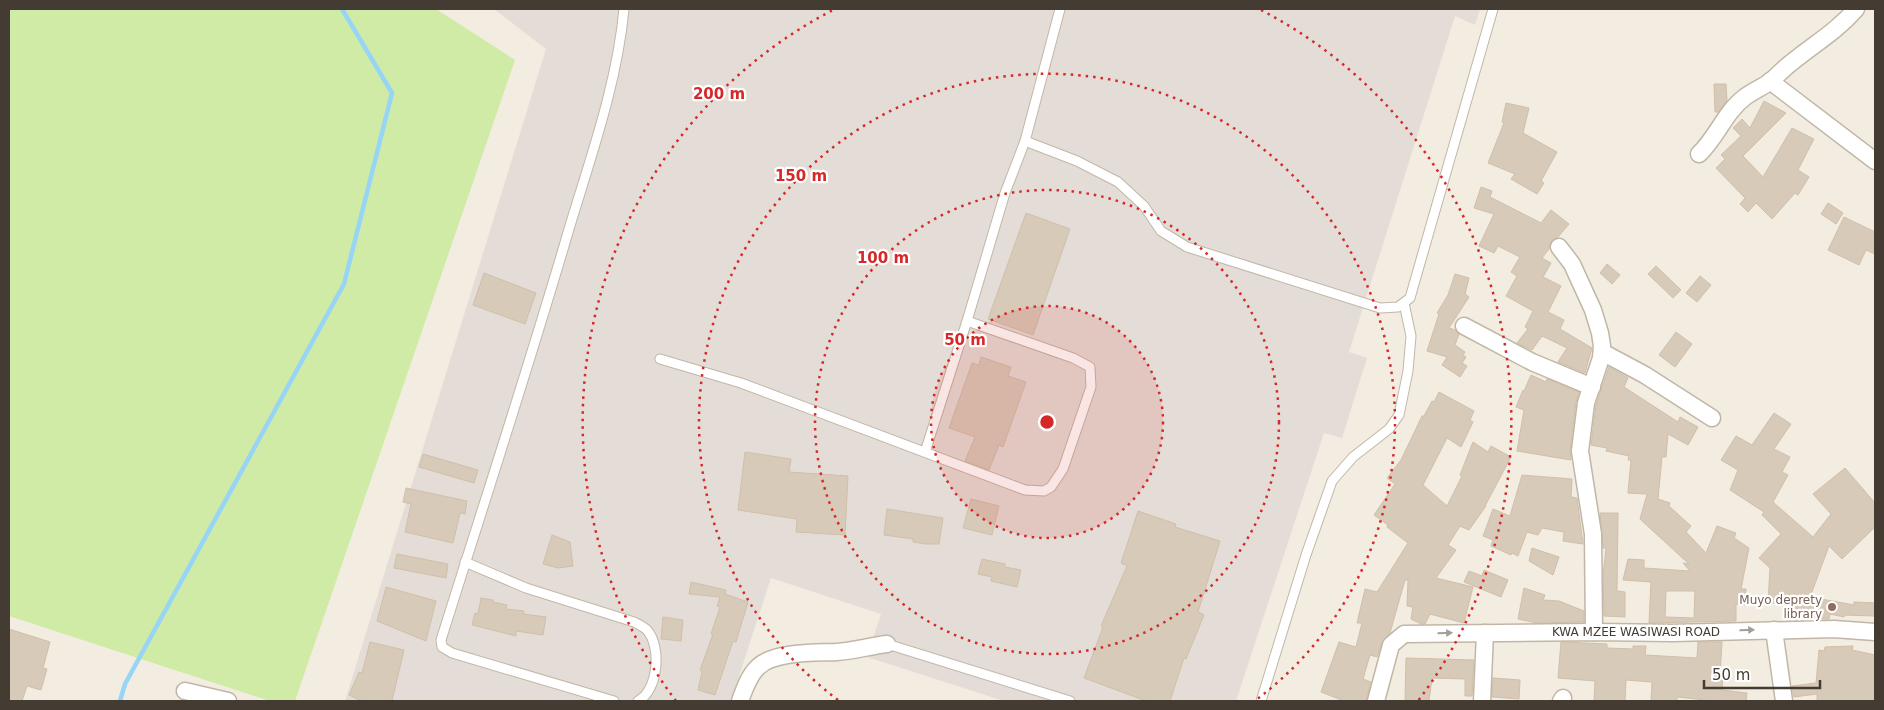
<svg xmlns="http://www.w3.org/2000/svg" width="1884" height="710" font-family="'DejaVu Sans',sans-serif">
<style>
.industrial{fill:#e4ddd7}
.green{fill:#cfeba6}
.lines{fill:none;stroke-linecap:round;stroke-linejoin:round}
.stream{stroke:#97d4f6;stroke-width:4.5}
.building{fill:#d8cab9;stroke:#d0bfa9;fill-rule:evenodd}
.service-casing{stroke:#c1b7a6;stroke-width:11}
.minor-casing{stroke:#c1b7a6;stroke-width:19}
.service{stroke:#fff;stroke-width:9}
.minor{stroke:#fff;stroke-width:16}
.oneway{fill:#a29e98}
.ring{fill:none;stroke:#d62828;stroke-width:2.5;stroke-dasharray:2.5 5}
.education-dot{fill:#8d6e63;stroke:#fff;stroke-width:2}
.labels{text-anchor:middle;stroke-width:4.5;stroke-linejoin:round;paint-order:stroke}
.education-label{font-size:12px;fill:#785e54;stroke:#fff;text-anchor:end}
.street-label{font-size:12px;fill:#443c32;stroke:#fff}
.centre{fill:#d62828;stroke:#fff;stroke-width:2.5}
.ring-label{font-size:15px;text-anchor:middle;font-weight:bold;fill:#d62828;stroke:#fff;stroke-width:4.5;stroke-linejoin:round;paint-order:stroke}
</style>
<rect width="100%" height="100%" fill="#f2ece1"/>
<polygon class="industrial" points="494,9 1480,9 1475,25 1455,16 1349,352 1367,358 1342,438 1324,433 1236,701 1004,701 867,657 881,614 771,578 731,701 345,701 546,49"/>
<polygon class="green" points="9,9 436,9 515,60 295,701 270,701 9,616"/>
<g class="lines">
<polyline class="stream" points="120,701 125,684 344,284 392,93 342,9"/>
</g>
<g class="building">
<polygon points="1714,84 1726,84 1727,101 1718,112 1715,112"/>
<polygon points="1764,101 1786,113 1743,156 1763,177 1792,128 1814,139 1798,170 1809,177 1798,195 1795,193 1772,219 1756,203 1748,212 1740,204 1745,198 1716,168 1725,159 1721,155 1741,136 1733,128 1742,119 1750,128"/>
<polygon points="1506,103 1529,108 1523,133 1557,152 1541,181 1544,183 1537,194 1511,179 1515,174 1488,163 1504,123 1502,122"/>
<polygon points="1481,187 1492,191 1490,197 1541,223 1551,210 1569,224 1558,237 1553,239 1550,244 1549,249 1542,258 1551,263 1543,277 1561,286 1548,312 1564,320 1560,329 1592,348 1585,373 1558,362 1567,348 1542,336 1532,350 1517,343 1528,329 1525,327 1533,311 1506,296 1517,276 1511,272 1520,257 1498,246 1494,253 1479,246 1494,214 1474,208"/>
<polygon points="1828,203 1843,213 1836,224 1821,214"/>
<polygon points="1026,213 1070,229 1033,335 988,319"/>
<polygon points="1844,217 1875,232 1875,254 1866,250 1859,265 1828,250"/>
<polygon points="1607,264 1620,275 1612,284 1600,273"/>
<polygon points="1656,266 1681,290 1673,298 1648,274"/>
<polygon points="484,273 536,293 525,324 473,305"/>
<polygon points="1455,274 1469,278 1465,294 1469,297 1449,328 1455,330 1459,334 1455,345 1465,352 1463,355 1466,357 1462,363 1467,366 1460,377 1442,365 1447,357 1427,351 1439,314 1437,313 1448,295"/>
<polygon points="1700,276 1711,285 1697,302 1686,293"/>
<polygon points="1676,332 1692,344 1675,367 1659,355"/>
<polygon points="981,357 1011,367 1008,376 1026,382 1003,447 999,445 989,470 965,461 975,437 949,428 972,363 979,365"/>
<path d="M1609 367 1628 378 1624 387 1678 422 1680 417 1698 427 1688 445 1668 434 1666 457H1662L1658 499 1670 503 1669 506 1691 526 1686 532 1706 553 1717 526 1736 533 1734 538 1749 548 1741 589H1746L1745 605 1736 604V621L1649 623 1651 582 1623 580 1628 559 1644 560V568L1690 571 1683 563 1689 564 1640 519 1647 494 1628 493 1631 460H1628L1629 456 1606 451 1607 448 1591 445 1596 405ZM1666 591H1695L1694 618 1665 617Z"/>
<polygon points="1531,375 1546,382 1547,379 1579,392 1576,402 1570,450 1571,460 1517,451 1524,410 1516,407 1523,390 1524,391"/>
<polygon points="1439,392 1474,411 1470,420 1473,422 1461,447 1447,438 1423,485 1447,506 1462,476 1460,475 1473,442 1488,452 1491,446 1511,457 1485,506 1486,506 1469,530 1460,526 1448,545 1456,550 1436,578 1473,587 1464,623 1430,614 1425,624 1421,624 1411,619 1413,607 1407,606 1408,580 1405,580 1390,633 1382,642 1377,657 1370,655 1363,679 1371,682 1366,701 1344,701 1321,692 1339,642 1356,647 1362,623 1357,623 1365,589 1377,592 1408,543 1387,527 1388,525 1374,515 1395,484 1387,478 1401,460 1422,416 1424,416 1432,401 1434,402"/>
<polygon points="1774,413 1791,424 1774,449 1790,457 1782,472 1788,475 1773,502 1813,537 1831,514 1813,494 1845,468 1875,503 1875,527 1842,559 1829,546 1810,597 1854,605 1854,602 1875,603 1875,616 1845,615 1844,617 1830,614 1829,619 1819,619 1799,616 1799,620 1786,620 1788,604 1768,603 1770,568 1759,558 1781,534 1762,515 1764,512 1730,490 1738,470 1721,460 1736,436 1752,445"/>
<polygon points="745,452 791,459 789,472 848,476 845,535 796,532 797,519 738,510"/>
<polygon points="423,454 478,470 474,483 419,467"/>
<polygon points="1522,475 1572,479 1571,497 1577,498 1583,544 1563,541 1564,532 1542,528 1538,535 1527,532 1518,556 1512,553 1511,555 1491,546 1493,540 1483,536 1493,509 1510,516"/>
<polygon points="406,488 467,501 465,514 460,513 453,543 405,532 411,504 403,502"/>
<polygon points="971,499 999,506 992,535 963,528"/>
<polygon points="887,509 943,518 939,544 925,544 913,542 913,539 884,535"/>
<polygon points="1138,511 1176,524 1175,527 1220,541 1198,612 1204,615 1186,659 1184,658 1170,701 1146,701 1084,678 1103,627 1101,626 1127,566 1121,563"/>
<polygon points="1600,513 1618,513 1617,591 1625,592 1625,617 1604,616 1603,576 1606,548 1603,548"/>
<polygon points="552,535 570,542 573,566 558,568 543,564"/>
<polygon points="1532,548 1559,557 1553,575 1529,561"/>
<polygon points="397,554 448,564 446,578 394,568"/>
<polygon points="982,559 1005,564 1005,567 1021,570 1017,587 991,581 992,577 978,574"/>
<polygon points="1484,570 1508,580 1501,597 1464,582 1469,571 1482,576"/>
<polygon points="691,582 726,590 725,594 748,602 736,642 733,641 715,695 698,690 702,672 700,670 713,634 711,634 720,607 717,606 720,597 689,594"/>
<polygon points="386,587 436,601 426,641 377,621"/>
<polygon points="1524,588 1545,595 1543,600 1559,601 1584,611 1584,622 1537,623 1518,619"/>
<polygon points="481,598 493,600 493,602 507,605 506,609 524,611 523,614 546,617 543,635 516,631 516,636 472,625 475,613 478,614"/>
<polygon points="663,617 683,620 681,641 661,639"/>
<polygon points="9,629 50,642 43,668 47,669 41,690 27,686 22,701 9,701"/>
<polygon points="370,642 404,650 392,701 362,701 349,695 359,672 362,673"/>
<polygon points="1561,642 1607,644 1607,648 1633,649 1633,646 1646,646 1645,655 1697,658 1698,642 1722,642 1720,676 1723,676 1722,690 1747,693 1746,701 1705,701 1705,700 1677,697 1677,701 1651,701 1652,682 1626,680 1625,701 1594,701 1595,681 1558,678"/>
<polygon points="1853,646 1852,650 1875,655 1875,701 1817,701 1817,694 1794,697 1792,686 1816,683 1819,650 1824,651 1825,647"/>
<polygon points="1406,658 1474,660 1472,696 1465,696 1465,679 1432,678 1429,701 1405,701"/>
<polygon points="1493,678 1520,680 1519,699 1492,697"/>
</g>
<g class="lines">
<defs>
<g id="service">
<polyline points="1025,141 1077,161 1118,182 1144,206 1161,231 1187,247 1380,308 1398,307 1410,298 1493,9"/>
<polyline points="660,359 741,383 1025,490 1044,491 1051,487 1063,469 1091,387 1090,367 1073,358 967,321"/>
<polyline points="925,452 967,321 1005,193 1025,141 1060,9"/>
<path d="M465 562 526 588 634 622C638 624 644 627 647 630 662 647 658 691 638 701"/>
<polyline points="887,644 1070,701"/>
<path d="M614 701 452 653 442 647 441 640C484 503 529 366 569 229 591 156 617 84 624 9"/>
<polyline points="1261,701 1306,555 1332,481 1353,457 1389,429 1399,415 1408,371 1411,336 1404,303"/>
</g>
<g id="minor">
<polyline points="1770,81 1875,161"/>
<path d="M1699 154C1717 137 1725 112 1745 97 1753 91 1763 87 1771 81 1778 75 1784 68 1791 63 1814 44 1836 32 1856 9"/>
<polyline points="1559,247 1572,264 1593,310 1600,333 1602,346 1601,358 1586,403 1580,451 1593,534 1594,632"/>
<polyline points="1464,326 1532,362 1592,387"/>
<polyline points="1602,352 1645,375 1712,418"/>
<polyline points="1774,630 1784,701"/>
<polyline points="185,691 228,701"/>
<path d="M740 701C744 690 749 675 758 667 774 651 816 653 837 652 853 651 870 646 887 644"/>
<polyline points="1376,701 1391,645 1404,634 1594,632 1673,633 1834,629 1875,632"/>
<polyline points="1482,701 1485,633"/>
<polyline points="1561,701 1563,698"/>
</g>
</defs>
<use href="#service" class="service-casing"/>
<use href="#minor" class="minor-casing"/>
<use href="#service" class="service"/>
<use href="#minor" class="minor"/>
</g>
<defs><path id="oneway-solid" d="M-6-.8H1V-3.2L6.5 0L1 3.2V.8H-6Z" transform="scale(1.25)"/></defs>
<g class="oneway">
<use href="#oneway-solid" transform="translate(1747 630) rotate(-2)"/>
<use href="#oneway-solid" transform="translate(1445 633) rotate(-1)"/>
</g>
<circle cx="1047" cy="422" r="116" fill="#d62828" fill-opacity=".12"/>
<g class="ring">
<circle cx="1047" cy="422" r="116"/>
<circle cx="1047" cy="422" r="232"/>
<path d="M838 700A348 348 0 1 1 1256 700"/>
<path d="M676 701A464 464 0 0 1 833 10M1261 10A464 464 0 0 1 1418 701"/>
</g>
<circle class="education-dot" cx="1832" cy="607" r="5"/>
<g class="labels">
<g class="education-label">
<text x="1822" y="604">Muyo deprety<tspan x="1822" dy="14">library</tspan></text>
</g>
<g class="street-label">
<text x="1636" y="636">KWA MZEE WASIWASI ROAD</text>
</g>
</g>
<circle cx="1047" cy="422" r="8" class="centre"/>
<g class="ring-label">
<text x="719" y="99">200 m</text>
<text x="801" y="181">150 m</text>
<text x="883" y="263">100 m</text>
<text x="965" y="345">50 m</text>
</g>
<rect width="1884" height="710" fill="none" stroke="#443c32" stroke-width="20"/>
<path d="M1704 680v8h116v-8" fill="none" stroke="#443c32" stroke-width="2.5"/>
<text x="1712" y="680" font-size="15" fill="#443c32" stroke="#ffffff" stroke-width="4" paint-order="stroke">50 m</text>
</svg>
